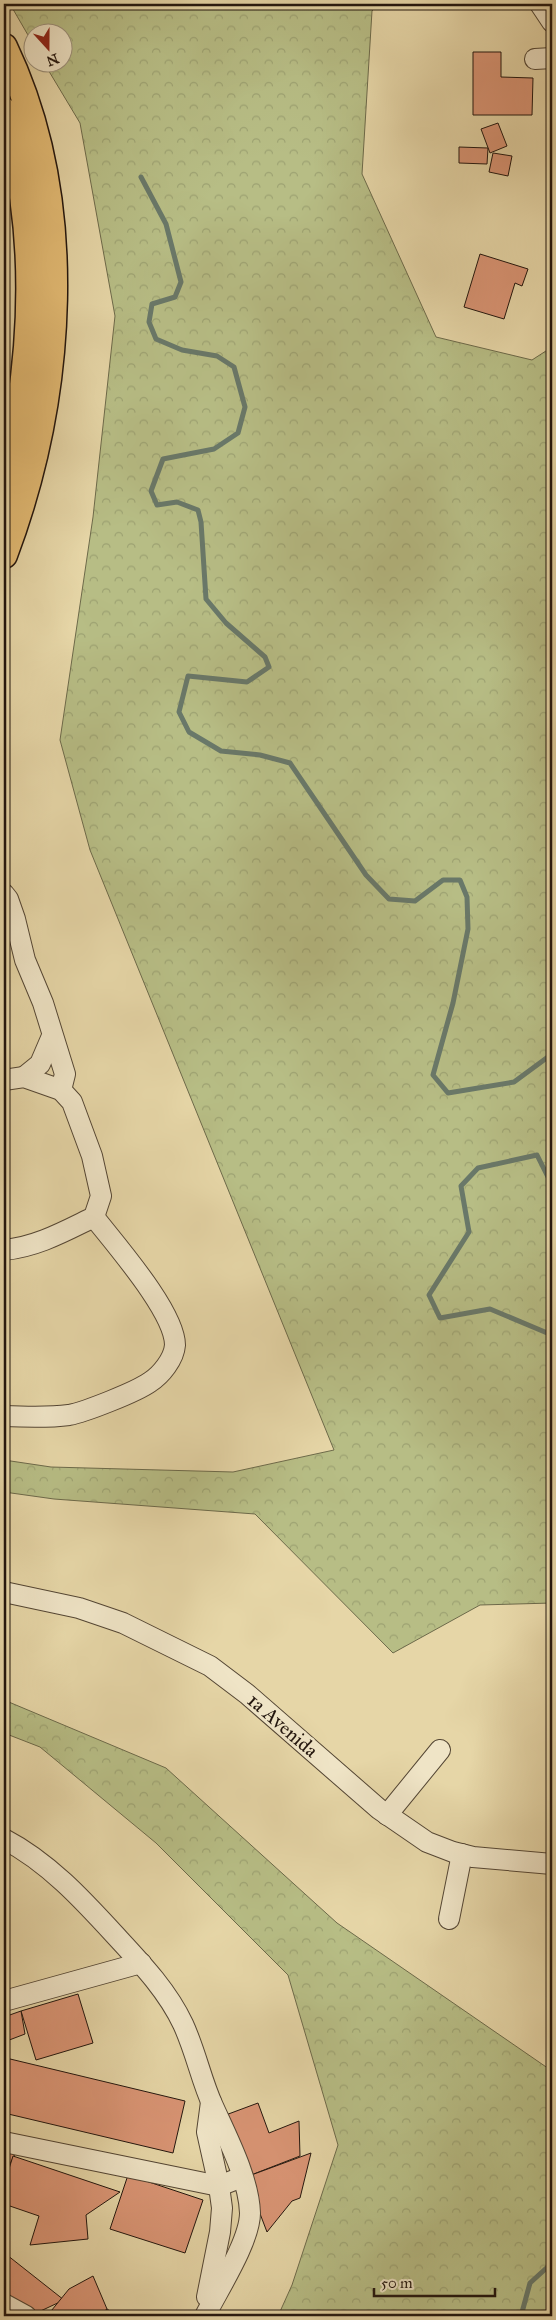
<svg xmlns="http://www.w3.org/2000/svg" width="556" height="2320" font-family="'IM FELL Great Primer',serif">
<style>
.forest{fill:url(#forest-crowns);stroke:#6d6a4a}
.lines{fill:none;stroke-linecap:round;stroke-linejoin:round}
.stream{stroke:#697869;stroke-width:5}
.building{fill:#da9575;stroke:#23160e}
.minor-casing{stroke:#544634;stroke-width:22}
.major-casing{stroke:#23160e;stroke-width:29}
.minor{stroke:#efe4c6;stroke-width:20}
.major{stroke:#e3bb74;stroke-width:26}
.labels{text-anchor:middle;stroke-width:5;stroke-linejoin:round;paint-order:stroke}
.street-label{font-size:20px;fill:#23160e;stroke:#efe4c6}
</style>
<defs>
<pattern id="forest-crowns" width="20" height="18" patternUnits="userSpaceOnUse" patternTransform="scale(1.25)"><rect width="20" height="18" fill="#b7bd85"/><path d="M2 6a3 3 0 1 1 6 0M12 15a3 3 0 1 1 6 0" fill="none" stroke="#9da272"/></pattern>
</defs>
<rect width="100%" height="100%" fill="#e6d6a7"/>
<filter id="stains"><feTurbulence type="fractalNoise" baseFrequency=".004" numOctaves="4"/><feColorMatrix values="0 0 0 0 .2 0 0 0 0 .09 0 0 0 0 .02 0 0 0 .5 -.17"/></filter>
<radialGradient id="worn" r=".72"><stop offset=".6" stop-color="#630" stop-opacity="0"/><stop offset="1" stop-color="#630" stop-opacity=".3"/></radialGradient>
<g class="forest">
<polygon points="10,4 377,4 372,11 362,174 436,337 532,360 552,347 552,1603 480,1605 393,1653 255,1514 54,1499 4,1492 4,1460 51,1467 233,1472 334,1450 90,850 60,740 93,517 115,316 80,123 44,63 62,62 62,32 32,32 32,42"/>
<polygon points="4,1700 166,1768 337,1923 552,2071 552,2316 278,2316 292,2285 338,2145 288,1975 156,1843 40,1747 4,1733"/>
</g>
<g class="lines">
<g class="stream">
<polyline points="141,177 166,224 181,282 175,297 152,304 149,322 156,339 182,350 217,356 234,367 245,407 238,433 214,449 163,459 151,491 157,505 177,502 198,510 201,522 206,599 226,623 265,657 269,667 247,682 188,676 179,712 189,732 221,751 260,755 290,763 366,875 389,899 415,901 443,880 460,880 467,897 468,929 453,1003 433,1075 448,1093 514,1082 552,1054"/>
<polyline points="552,1185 537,1155 478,1168 461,1186 469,1232 429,1295 440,1318 490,1309 552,1335"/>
<polyline points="552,1504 552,1514"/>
<polyline points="521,2316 530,2283 552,2263"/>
</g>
</g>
<g class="building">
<polygon points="473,52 501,52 501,77 533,78 532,115 473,115"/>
<polygon points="498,123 507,146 490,153 481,129"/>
<polygon points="459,147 488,148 487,164 459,163"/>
<polygon points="493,153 512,156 508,176 489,172"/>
<polygon points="480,254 528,269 522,286 515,283 504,319 464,307"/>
<polygon points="78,1994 93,2043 36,2060 21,2011"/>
<polygon points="21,2011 25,2034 4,2042 4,2017"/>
<polygon points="6,2058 185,2101 173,2153 4,2113 4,2067"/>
<polygon points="258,2103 269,2133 299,2121 300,2156 246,2177 223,2116"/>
<polygon points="4,2152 15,2154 4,2176"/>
<polygon points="311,2153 300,2198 292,2201 267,2232 246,2177"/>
<polygon points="13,2156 120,2192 86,2215 88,2239 30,2245 39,2216 4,2204 4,2185"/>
<polygon points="128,2175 203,2200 185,2253 110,2229"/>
<polygon points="7,2255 64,2300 30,2316 4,2295 4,2256"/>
<polygon points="93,2276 107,2309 99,2316 47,2316 69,2289"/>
<polygon points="107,2309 118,2316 99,2316"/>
</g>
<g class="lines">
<defs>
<g id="minor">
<polyline points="540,4 552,22"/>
<polyline points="535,59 552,58"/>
<polyline points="4,894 8,899 15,919 25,960 43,1003 65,1074 61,1090"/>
<polyline points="24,1077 40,1064 52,1036"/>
<path d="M4 1080 24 1077 61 1090 72 1102 92 1156 101 1196 94 1217C65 1231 37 1247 4 1250"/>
<path d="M4 1416C25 1417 47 1418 69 1415 85 1412 136 1392 150 1382 161 1375 174 1359 175 1345 175 1312 115 1244 94 1217"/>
<polyline points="4,1592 79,1608 123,1623 210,1666 247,1694 379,1809 427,1842 453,1852 473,1857 552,1864"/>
<polyline points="387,1815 440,1750"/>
<path d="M4 1839C48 1862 82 1899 115 1935 140 1962 167 1990 183 2024 196 2052 201 2080 213 2106 227 2137 249 2179 250 2213 250 2241 218 2290 205 2316"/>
<polyline points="449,1919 462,1854"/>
<polyline points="4,2001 141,1963"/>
<polyline points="4,2142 219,2186 242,2177"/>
<polyline points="207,2297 220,2232 222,2208 219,2186 207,2132 211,2102"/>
<polyline points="4,2304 26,2316"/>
</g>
<g id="major">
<path d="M4 47C78 202 63 398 4 555"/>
<path d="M4 111C33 206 35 309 20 407 16 434 12 460 4 485"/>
</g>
</defs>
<use href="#minor" class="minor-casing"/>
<use href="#major" class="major-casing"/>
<use href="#minor" class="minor"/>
<use href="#major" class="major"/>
</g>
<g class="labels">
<g class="street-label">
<text transform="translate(283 1725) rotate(41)" y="7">1a Avenida</text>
</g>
</g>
<rect width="556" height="2320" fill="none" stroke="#e6d6a7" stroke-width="20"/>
<rect x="5" y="5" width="546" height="2310" fill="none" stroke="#23160e" stroke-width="2.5"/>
<rect x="10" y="10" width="536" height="2300" fill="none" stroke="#23160e"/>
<g transform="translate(48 48) rotate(159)"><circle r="24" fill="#efe4c6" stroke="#9d927c"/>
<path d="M0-4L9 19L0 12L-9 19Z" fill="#8f2418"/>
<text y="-8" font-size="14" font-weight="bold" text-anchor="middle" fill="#23160e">N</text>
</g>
<path d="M374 2288v8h121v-8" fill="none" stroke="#23160e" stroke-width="2.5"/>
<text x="381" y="2288" font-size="15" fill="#23160e" stroke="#efe4c6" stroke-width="4" paint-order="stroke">50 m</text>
<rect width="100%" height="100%" filter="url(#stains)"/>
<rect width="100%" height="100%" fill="url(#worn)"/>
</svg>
